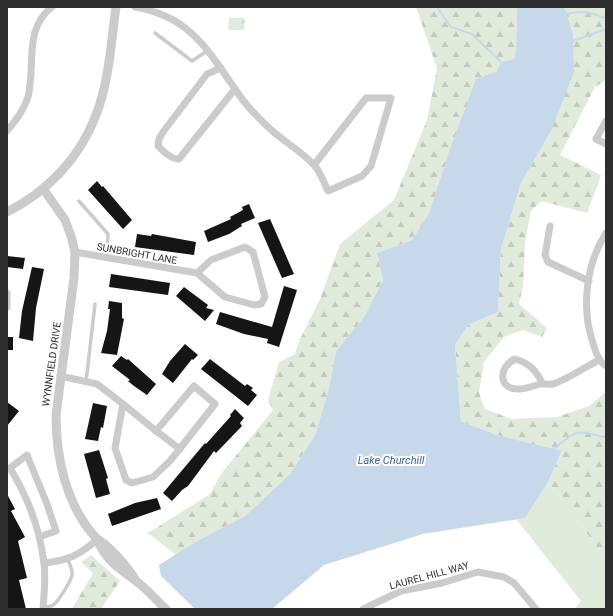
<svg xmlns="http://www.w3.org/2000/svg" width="613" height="616" font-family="Roboto,sans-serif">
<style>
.green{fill:#e1ebdb}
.forest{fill:url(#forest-firs)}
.park{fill:url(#park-crowns)}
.water{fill:#c8d8eb}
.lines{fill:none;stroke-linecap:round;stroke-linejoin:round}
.stream{stroke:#c8d8eb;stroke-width:2}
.building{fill:#151515}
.service{stroke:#cbcbcb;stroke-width:3.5}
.minor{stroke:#cbcbcb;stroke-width:7}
.tertiary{stroke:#cbcbcb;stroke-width:9}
.labels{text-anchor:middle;stroke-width:4;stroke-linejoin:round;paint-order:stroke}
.street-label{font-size:10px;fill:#2e2e2e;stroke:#fff}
.water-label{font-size:11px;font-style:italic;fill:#3d628f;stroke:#fff}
</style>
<defs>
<pattern id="forest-firs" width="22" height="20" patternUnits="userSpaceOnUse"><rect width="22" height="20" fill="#e1ebdb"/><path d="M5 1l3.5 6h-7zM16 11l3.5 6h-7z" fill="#c1cabc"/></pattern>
<pattern id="park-crowns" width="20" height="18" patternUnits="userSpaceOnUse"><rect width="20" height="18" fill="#e1ebdb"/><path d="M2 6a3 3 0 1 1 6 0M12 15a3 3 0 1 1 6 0" fill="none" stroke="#c1cabc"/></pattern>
</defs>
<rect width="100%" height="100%" fill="#fff"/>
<polygon class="green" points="548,482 606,558 606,609 575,609 581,601 516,519 525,517"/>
<g class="forest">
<polygon points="416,7 517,7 516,50 514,59 501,62 496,72 429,213 412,240 377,253 383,280 364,317 336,351 328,392 315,435 290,474 245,516 197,541 176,555 148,533 210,494 221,474 273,410 268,400 279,362 295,354 299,341 320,299 340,244 394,200 427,120 437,68"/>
<polygon points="564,7 606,7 606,80 595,87 560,155 601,175 587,213 541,201 531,211 525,243 523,287 519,304 547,328 542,337 523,330 504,337 484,362 479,393 485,409 511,419 557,417 589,406 606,392 606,558 548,482 562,452 497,435 461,421 455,345 468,325 498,312 501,249 521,183 551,131 573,33"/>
<polygon points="91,555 120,581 101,609 72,609 93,573 81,562"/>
</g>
<polygon class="park" points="229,18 245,18 244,30 228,30"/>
<polygon class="water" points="517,7 564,7 573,33 574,72 551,131 521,183 501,249 498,312 468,325 455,345 461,421 497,435 562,451 548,482 525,518 423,534 324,565 272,609 195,609 161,576 159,565 197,541 245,516 290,474 315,435 328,392 336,351 364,317 383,280 377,253 412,240 429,213 451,146 476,79 496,72 501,62 514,59 516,50"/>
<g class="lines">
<g class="stream">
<polyline points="437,7 451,27 472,34 501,62"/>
<path d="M566 14C580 11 590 11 603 18L606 15"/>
<polyline points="573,41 606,29"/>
<path d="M553 449C577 432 574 428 603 437L606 436"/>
</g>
</g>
<g class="building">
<polygon points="97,181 102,187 103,186 132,220 123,229 88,190"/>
<polygon points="249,204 255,218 241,224 242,226 229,234 208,242 204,231 231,219 230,217 243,210 242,207"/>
<polygon points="270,219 294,274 282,278 258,223"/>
<polygon points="137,234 151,236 152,234 196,242 194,255 135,247"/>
<polygon points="7,256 25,258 23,269 7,267"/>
<polygon points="32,267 44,269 36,308 33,341 19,338 22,311"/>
<polygon points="111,274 170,283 168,295 109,287"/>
<polygon points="284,286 297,290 279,347 267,343 268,339 244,334 216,324 220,312 272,327"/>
<polygon points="184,287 208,305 206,308 214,310 205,321 176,296"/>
<polygon points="109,301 122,303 122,318 124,319 117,355 101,353 107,331 110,309 108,309"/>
<polygon points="7,337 13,337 13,350 8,350"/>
<polygon points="185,344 198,355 193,360 192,359 173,383 162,374 170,361"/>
<polygon points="121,356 127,360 128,359 156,384 147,395 134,386 128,381 130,380 112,366"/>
<polygon points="210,359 245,386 247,384 253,388 251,390 257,395 248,406 201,369"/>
<polygon points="7,402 19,411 7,426"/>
<polygon points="93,403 107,406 103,428 101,427 98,441 85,439"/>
<polygon points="235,409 244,418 240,423 242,426 216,453 214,451 188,486 182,490 172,501 163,493 205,443 206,444 231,416 230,415"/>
<polygon points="99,450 108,478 106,479 110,494 96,498 84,454"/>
<polygon points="7,494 15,509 11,511 25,537 18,541 27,578 19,580 26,609 7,609"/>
<polygon points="157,498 161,509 112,526 108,514 135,503"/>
</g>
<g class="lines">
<g class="service">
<polyline points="155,33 192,61 207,51"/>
<polyline points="79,201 108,234 107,257"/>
<polyline points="86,382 95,304"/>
<path d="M43 607C47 607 50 607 53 605 58 602 71 581 72 575 73 570 70 565 68 560"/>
</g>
<g class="minor">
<path d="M135 7C193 17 209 53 240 96 247 107 258 117 267 126 281 140 300 150 314 165 320 171 324 183 328 191L362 176 371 166 391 98H366L314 165"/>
<path d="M221 68 207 74 163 132 159 139 158 146C164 152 171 159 179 159L235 89"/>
<polyline points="606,121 596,139 606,144"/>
<path d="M7 131C16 120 24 110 28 97 36 66 23 29 52 7"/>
<polyline points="550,226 545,255 548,262 589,281"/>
<path d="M606 233C586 264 581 308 593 343 595 351 598 361 606 366"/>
<polyline points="75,252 197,273 225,297 254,305 261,304 265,297 253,252 245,247 211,260 197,273"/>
<polyline points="7,293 7,307"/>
<polyline points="60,376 97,384 123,404 115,448 126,480 132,483 153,477 170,461 215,404 194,386 156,431 123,404"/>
<path d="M542 383C536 370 529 363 515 359 498 367 498 390 519 389 527 389 533 386 540 384 544 383 548 385 553 384 562 382 589 365 599 360"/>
<polyline points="156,431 180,449"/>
<path d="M39 537 56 531 47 504 27 455 10 468C27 496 40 529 44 563 46 578 44 594 43 609"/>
<path d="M44 563C66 561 81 555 97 539"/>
<polyline points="363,609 401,591 442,583 478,572 504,577 514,583 536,609"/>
</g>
<g class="tertiary">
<path d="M44 190 65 220 71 236 75 252 74 278 56 415C56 458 66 505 96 538 99 541 104 543 108 547 119 557 129 569 137 582"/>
<path d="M7 212C47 192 80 158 96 115 109 82 111 43 116 7"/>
<path d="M97 539C105 560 120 569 136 581 147 589 156 600 166 609"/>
</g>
</g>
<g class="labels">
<g class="street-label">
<text transform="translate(137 253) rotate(10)" y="4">SUNBRIGHT LANE</text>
<text transform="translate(51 364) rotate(-82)" y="4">WYNNFIELD DRIVE</text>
<text transform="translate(429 575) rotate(-15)" y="4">LAUREL HILL WAY</text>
</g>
<g class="water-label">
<text x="391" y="464">Lake Churchill</text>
</g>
</g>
<rect width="613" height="616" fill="none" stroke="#2e2e2e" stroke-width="16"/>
</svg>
